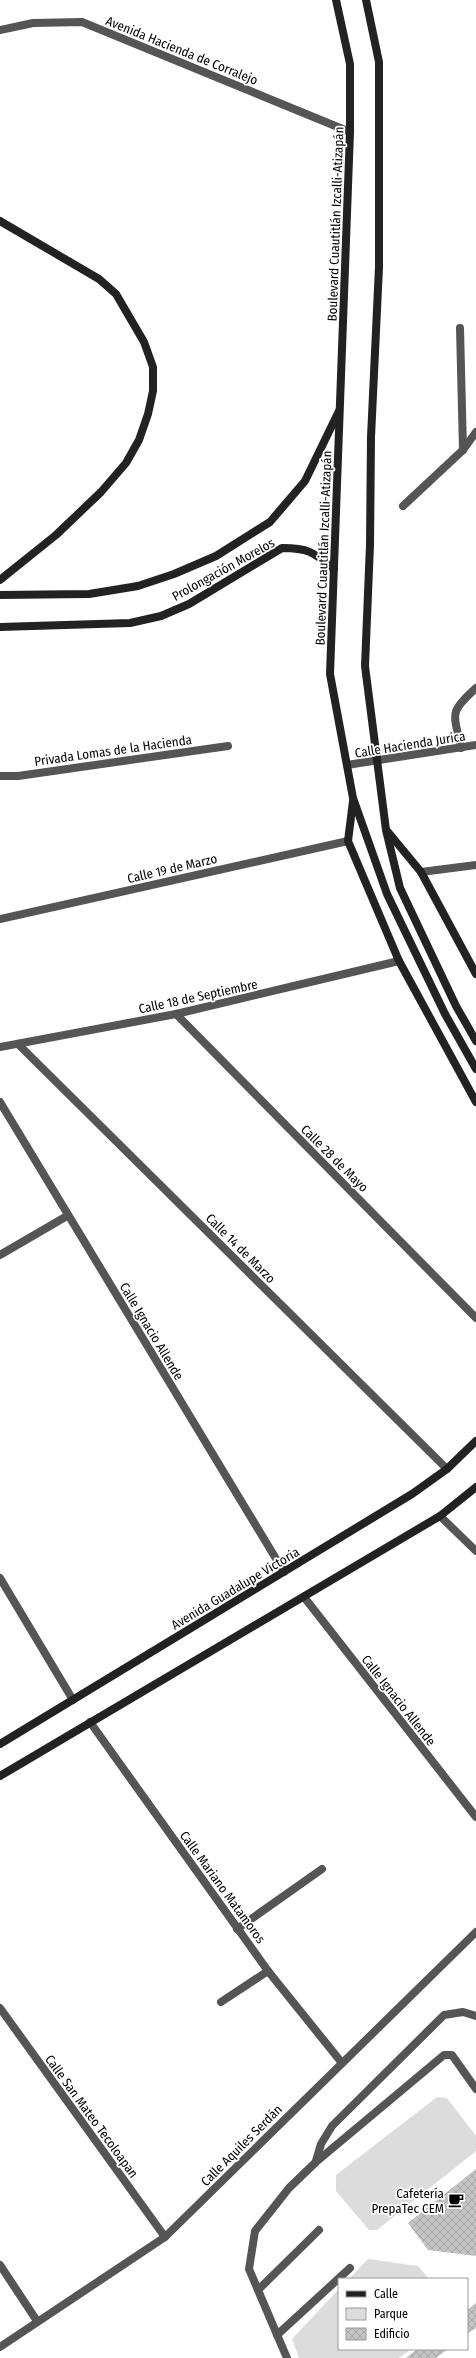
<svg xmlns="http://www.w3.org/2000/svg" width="476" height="2358" font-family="'Fira Sans Condensed',sans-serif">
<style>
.green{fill:#dcdcdc}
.building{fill:url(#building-cross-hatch)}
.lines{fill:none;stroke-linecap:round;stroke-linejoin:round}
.lane{stroke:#555;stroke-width:8}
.street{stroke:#555;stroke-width:8}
.secondary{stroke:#222;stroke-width:8}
.labels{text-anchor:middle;stroke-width:3.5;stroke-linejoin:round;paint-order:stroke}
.street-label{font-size:13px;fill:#000;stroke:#fff}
.poi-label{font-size:13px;fill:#000;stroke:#fff;text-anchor:end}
</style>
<defs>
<pattern id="building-cross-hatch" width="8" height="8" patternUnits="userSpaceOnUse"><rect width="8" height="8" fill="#c4c4c4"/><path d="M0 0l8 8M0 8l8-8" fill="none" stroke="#a7a7a7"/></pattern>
</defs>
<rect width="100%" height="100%" fill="#fff"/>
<g class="green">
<polygon points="437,2097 447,2098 476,2136 476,2151 377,2230 369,2230 336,2191 336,2175"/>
<polygon points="368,2259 418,2266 429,2279 349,2279"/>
<polygon points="339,2289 339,2349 411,2349 399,2358 299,2358 292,2339"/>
</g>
<g class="building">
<polygon points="476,2169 476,2256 428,2250 408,2223"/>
<polygon points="476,2303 476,2328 467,2334 467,2310"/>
<polygon points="417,2349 448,2349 436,2358 406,2358"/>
</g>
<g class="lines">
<g class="lane">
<polyline points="237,1929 322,1869"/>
<polyline points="316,2161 321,2144 332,2126 444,2015 463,2012 476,2016"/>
<polyline points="258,2290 319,2230"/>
<polyline points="277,2335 350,2268"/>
<polyline points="287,2358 249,2269 255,2231 289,2188 316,2162 444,2055 452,2055 476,2089"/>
</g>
<g class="street">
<polyline points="0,30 33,23 82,22 350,132"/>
<polyline points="460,328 463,450"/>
<polyline points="403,506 463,450 476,432"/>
<path d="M461 748C454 713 448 713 476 688"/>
<polyline points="347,765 476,745"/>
<polyline points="0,776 18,776 228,746"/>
<polyline points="421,872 476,865"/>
<polyline points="0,919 348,841"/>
<polyline points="176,1014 476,1318"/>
<polyline points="18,1044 447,1469"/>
<polyline points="0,1047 176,1014 399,961"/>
<polyline points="0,1102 284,1572"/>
<polyline points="0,1255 67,1216"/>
<polyline points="440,1516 476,1551"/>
<polyline points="0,1578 73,1700"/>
<polyline points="304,1597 476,1817"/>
<polyline points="90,1722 268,1971 342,2063"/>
<polyline points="221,2002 268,1971"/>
<polyline points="0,2008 165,2237"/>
<polyline points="0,2265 37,2321"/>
<polyline points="0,2347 165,2237 476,1932"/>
</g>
<g class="secondary">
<polyline points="336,0 350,64 350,132 330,674 353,798 387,894 445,1014 476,1069"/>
<polyline points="366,0 379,62 379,267 371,437 370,545 365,666 386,830 400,888 456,1006 476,1041"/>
<polyline points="0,221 99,279 116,294 144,342 153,367 153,391 148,414 139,440 126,463 101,492 56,535 0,580"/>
<polyline points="0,595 89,594 138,586 174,574 216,556 270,522 305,481 339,411"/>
<path d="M0 627 130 623 161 616 189 604 282 548C309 548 313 552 334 569"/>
<polyline points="353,801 348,841 399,961 476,1102"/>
<polyline points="388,832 421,872 476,974"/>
<polyline points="0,1744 412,1494 447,1469 476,1441"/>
<polyline points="0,1776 440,1516 476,1487"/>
</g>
</g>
<defs>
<symbol id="cafe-bare" viewBox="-9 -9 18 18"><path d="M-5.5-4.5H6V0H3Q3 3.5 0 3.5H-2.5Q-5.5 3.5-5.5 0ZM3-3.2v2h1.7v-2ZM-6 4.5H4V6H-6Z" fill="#000" stroke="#fff" stroke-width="2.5" paint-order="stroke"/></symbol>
</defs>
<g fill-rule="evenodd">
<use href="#cafe-bare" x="445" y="2189" width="22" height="22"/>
</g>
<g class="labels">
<g class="street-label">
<text transform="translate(182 50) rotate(22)" y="5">Avenida Hacienda de Corralejo</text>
<text transform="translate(335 224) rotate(-88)" y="5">Boulevard Cuautitlán Izcalli-Atizapán</text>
<text transform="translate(323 548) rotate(-88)" y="5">Boulevard Cuautitlán Izcalli-Atizapán</text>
<text transform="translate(223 569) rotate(-29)" y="5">Prolongación Morelos</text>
<text transform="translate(410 744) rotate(-9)" y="5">Calle Hacienda Jurica</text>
<text transform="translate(113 750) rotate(-8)" y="5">Privada Lomas de la Hacienda</text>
<text transform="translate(172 868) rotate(-13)" y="5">Calle 19 de Marzo</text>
<text transform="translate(198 996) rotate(-12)" y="5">Calle 18 de Septiembre</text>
<text transform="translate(335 1158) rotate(45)" y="5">Calle 28 de Mayo</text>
<text transform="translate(241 1248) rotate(45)" y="5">Calle 14 de Marzo</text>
<text transform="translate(152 1331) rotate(59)" y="5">Calle Ignacio Allende</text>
<text transform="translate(235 1588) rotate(-31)" y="5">Avenida Guadalupe Victoria</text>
<text transform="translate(399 1700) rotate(52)" y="5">Calle Ignacio Allende</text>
<text transform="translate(223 1887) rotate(54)" y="5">Calle Mariano Matamoros</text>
<text transform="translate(92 2116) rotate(54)" y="5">Calle San Mateo Tecoloapan</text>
<text transform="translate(241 2145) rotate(-45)" y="5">Calle Aquiles Serdán</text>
</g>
<g class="poi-label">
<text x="444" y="2198">Cafetería<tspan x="444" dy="15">PrepaTec CEM</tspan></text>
</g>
</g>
<rect x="338" y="2278" width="130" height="72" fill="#ffffff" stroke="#999999"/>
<rect x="346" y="2291" width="20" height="6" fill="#222222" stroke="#999999"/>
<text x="374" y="2298" font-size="12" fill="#000000">Calle</text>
<rect x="346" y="2308" width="20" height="12" fill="#dcdcdc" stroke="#999999"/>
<text x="374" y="2318" font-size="12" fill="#000000">Parque</text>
<rect x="346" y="2328" width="20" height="12" fill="url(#building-cross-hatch)" stroke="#999999"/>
<text x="374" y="2338" font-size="12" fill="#000000">Edificio</text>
</svg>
